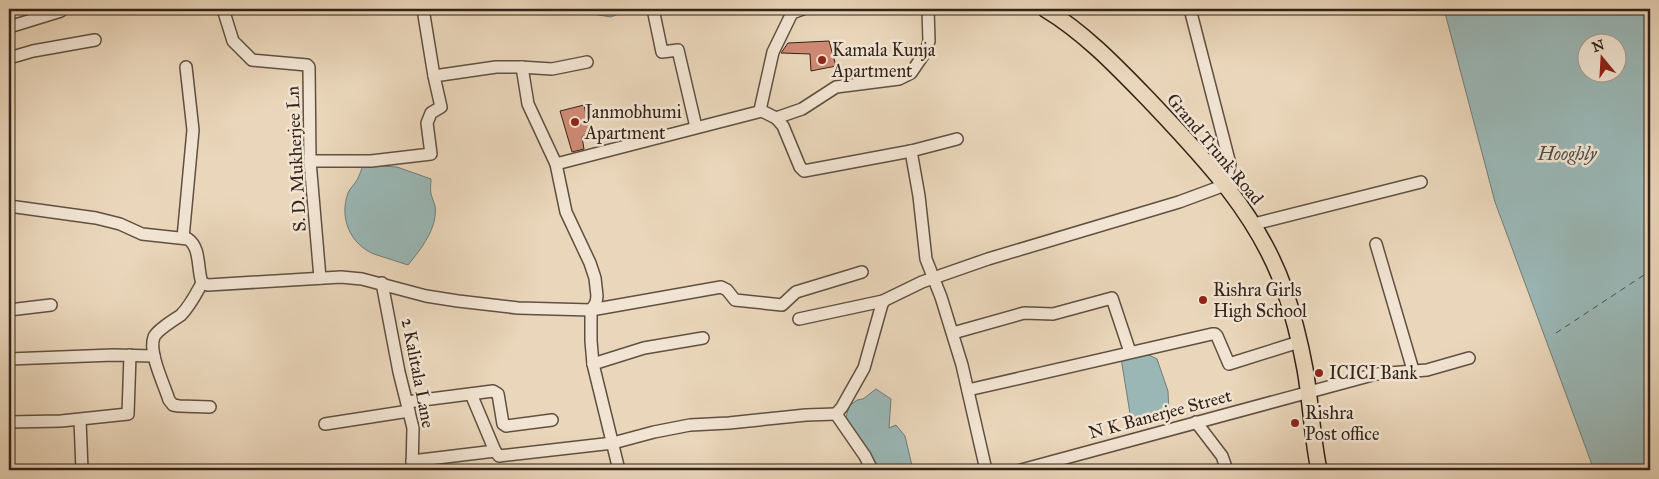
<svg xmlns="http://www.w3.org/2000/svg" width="1659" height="479" font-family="'IM FELL Great Primer',serif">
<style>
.water{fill:#9ab7b6;stroke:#707c77;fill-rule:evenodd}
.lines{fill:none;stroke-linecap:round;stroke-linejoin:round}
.ferry{stroke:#514f48;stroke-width:1;stroke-dasharray:6 5;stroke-linecap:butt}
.building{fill:#d08a75;stroke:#322319}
.minor-casing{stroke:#605041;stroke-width:14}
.major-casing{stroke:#322319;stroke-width:18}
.minor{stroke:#f1e4d2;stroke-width:11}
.major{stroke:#ead6ba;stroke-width:15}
.poi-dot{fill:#8f2418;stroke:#f1e4d2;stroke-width:2}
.labels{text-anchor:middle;stroke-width:5;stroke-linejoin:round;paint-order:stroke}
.poi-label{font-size:18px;fill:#322319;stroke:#f1e4d2;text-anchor:start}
.street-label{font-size:18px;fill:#322319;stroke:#f1e4d2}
.water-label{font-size:19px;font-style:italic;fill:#514f48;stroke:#f1e4d2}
</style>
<rect width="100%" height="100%" fill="#ead6ba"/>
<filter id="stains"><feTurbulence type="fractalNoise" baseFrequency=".004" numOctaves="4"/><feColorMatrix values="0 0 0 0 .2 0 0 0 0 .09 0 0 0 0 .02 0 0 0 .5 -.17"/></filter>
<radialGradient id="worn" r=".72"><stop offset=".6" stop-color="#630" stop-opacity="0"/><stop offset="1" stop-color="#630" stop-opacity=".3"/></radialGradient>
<g class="water">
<polygon points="582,9 630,9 611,17 586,13"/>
<path d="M1444 9H1650V470H1594L1495 202ZM1586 42H1616V72H1586Z"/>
<path d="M363 165 397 167 431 179C431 184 430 189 431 194 432 198 434 202 435 206 438 228 421 249 408 265 397 261 385 258 374 254 350 244 339 218 348 193 350 188 355 184 357 180 360 175 361 170 363 165Z"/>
<path d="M1147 354 1157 359 1168 391 1169 413C1157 423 1147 428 1132 426L1121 358Z"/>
<polygon points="876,389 891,399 889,428 896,425 905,436 913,470 874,470 845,421 849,406 857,400 863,399"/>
</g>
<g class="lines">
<polyline class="ferry" points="1556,333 1650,271"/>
</g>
<g class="building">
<polygon points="829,41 836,66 811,71 810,54 781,53 788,43"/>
<polygon points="584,105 590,133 582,137 584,149 572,152 560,111"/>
</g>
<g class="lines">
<defs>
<g id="minor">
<polyline points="223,9 233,41 252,60 307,65 309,67 310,161 320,278"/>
<polyline points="653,9 662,52 678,50 696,127"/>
<polyline points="9,27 61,11"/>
<polyline points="9,58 33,51 95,40"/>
<polyline points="522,67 528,104 556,164 566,212 590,263 595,278 597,296 596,303 591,310 591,341 593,364 619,470"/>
<polyline points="434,76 496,67 520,67 552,69 587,62"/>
<polyline points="760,110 776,118 783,126 800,167 804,171 911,151 957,139"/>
<polyline points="776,118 802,109 836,87 899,79 911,73 926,51 929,41 928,9"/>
<polyline points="911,151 919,196 926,259 941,297 962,365 986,470"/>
<polyline points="310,161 371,161 431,154 427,123 431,113 441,107 434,76 423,9"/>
<polyline points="556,164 758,112 760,110 773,52 792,13 803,9"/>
<path d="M9 206 96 218 120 224 142 234 188 239C201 248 197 269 202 283L208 285 341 277 362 279 426 296 458 301 518 308 591 310 721 287 727 290 735 300 782 305 796 292 862 272"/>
<polyline points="1254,224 1421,182"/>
<polyline points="183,238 193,130 186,67"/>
<polyline points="1376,244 1413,370"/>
<path d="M202 283C196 294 190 306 181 315 174 320 157 330 154 337 148 352 164 384 169 400L173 405 179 406 210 407"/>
<polyline points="382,283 399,372 413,428 412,470"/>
<polyline points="9,310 51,305"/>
<polyline points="799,319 883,301"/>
<polyline points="953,333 1024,313 1053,314 1112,298 1130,352"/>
<polyline points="9,359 113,355 154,356"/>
<polyline points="593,364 644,348 703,338"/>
<polyline points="968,390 1212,334 1215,334 1217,336 1229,364 1299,342"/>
<polyline points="471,394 495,451 499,456 613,443 654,432 690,425 729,423 806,415 836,414"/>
<polyline points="407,402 493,391 498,394 503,424 506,426 552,420"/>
<polyline points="80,420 82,470"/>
<polyline points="9,422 61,421 128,414 130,355"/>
<polyline points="1196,422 1222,456 1227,470"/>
<polyline points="325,424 409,411"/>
<polyline points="412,461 495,451"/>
<polyline points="872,470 865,456 836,414 842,407 864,368 882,304 885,300 922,282 988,259 1179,202 1225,185 1230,164 1190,9"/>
<polyline points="1021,470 1376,374 1427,370 1469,358"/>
</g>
<path id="major" d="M1045 9C1085 33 1118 68 1150 101 1203 157 1258 214 1284 288 1293 314 1300 342 1305 369 1311 403 1312 437 1319 470"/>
</defs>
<use href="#minor" class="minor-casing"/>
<use href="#major" class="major-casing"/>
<use href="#minor" class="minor"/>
<use href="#major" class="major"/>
</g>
<g class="poi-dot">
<circle cx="822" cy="60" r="5"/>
<circle cx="575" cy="122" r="5"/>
<circle cx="1203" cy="300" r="5"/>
<circle cx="1319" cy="373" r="5"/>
<circle cx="1295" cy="423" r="5"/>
</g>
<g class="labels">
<g class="poi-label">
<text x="832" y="56">Kamala Kunja<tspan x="832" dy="21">Apartment</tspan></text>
<text x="585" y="118">Janmobhumi<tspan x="585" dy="21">Apartment</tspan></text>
<text x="1213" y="296">Rishra Girls<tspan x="1213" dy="21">High School</tspan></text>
<text x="1329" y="379">ICICI Bank</text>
<text x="1305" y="419">Rishra<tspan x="1305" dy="21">Post office</tspan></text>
</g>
<g class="street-label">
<text transform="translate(1215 149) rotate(50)" y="6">Grand Trunk Road</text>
<text transform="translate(296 159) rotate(-93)" y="6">S. D. Mukherjee Ln</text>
<text transform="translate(418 373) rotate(79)" y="6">2 Kalitala Lane</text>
<text transform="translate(1160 414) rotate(-15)" y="6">N K Banerjee Street</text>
</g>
<g class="water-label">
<text x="1567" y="160">Hooghly</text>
</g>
</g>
<rect width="1659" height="479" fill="none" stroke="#ead6ba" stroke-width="30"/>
<rect x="10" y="10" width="1639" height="459" fill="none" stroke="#322319" stroke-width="2.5"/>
<rect x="15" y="15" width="1629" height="449" fill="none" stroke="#322319"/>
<g transform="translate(1602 58) rotate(342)"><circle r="24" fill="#f1e4d2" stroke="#a59788"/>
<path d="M0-4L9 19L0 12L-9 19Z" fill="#8f2418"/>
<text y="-8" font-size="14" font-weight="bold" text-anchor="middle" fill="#322319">N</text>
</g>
<rect width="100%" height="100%" filter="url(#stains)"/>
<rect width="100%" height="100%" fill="url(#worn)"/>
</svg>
